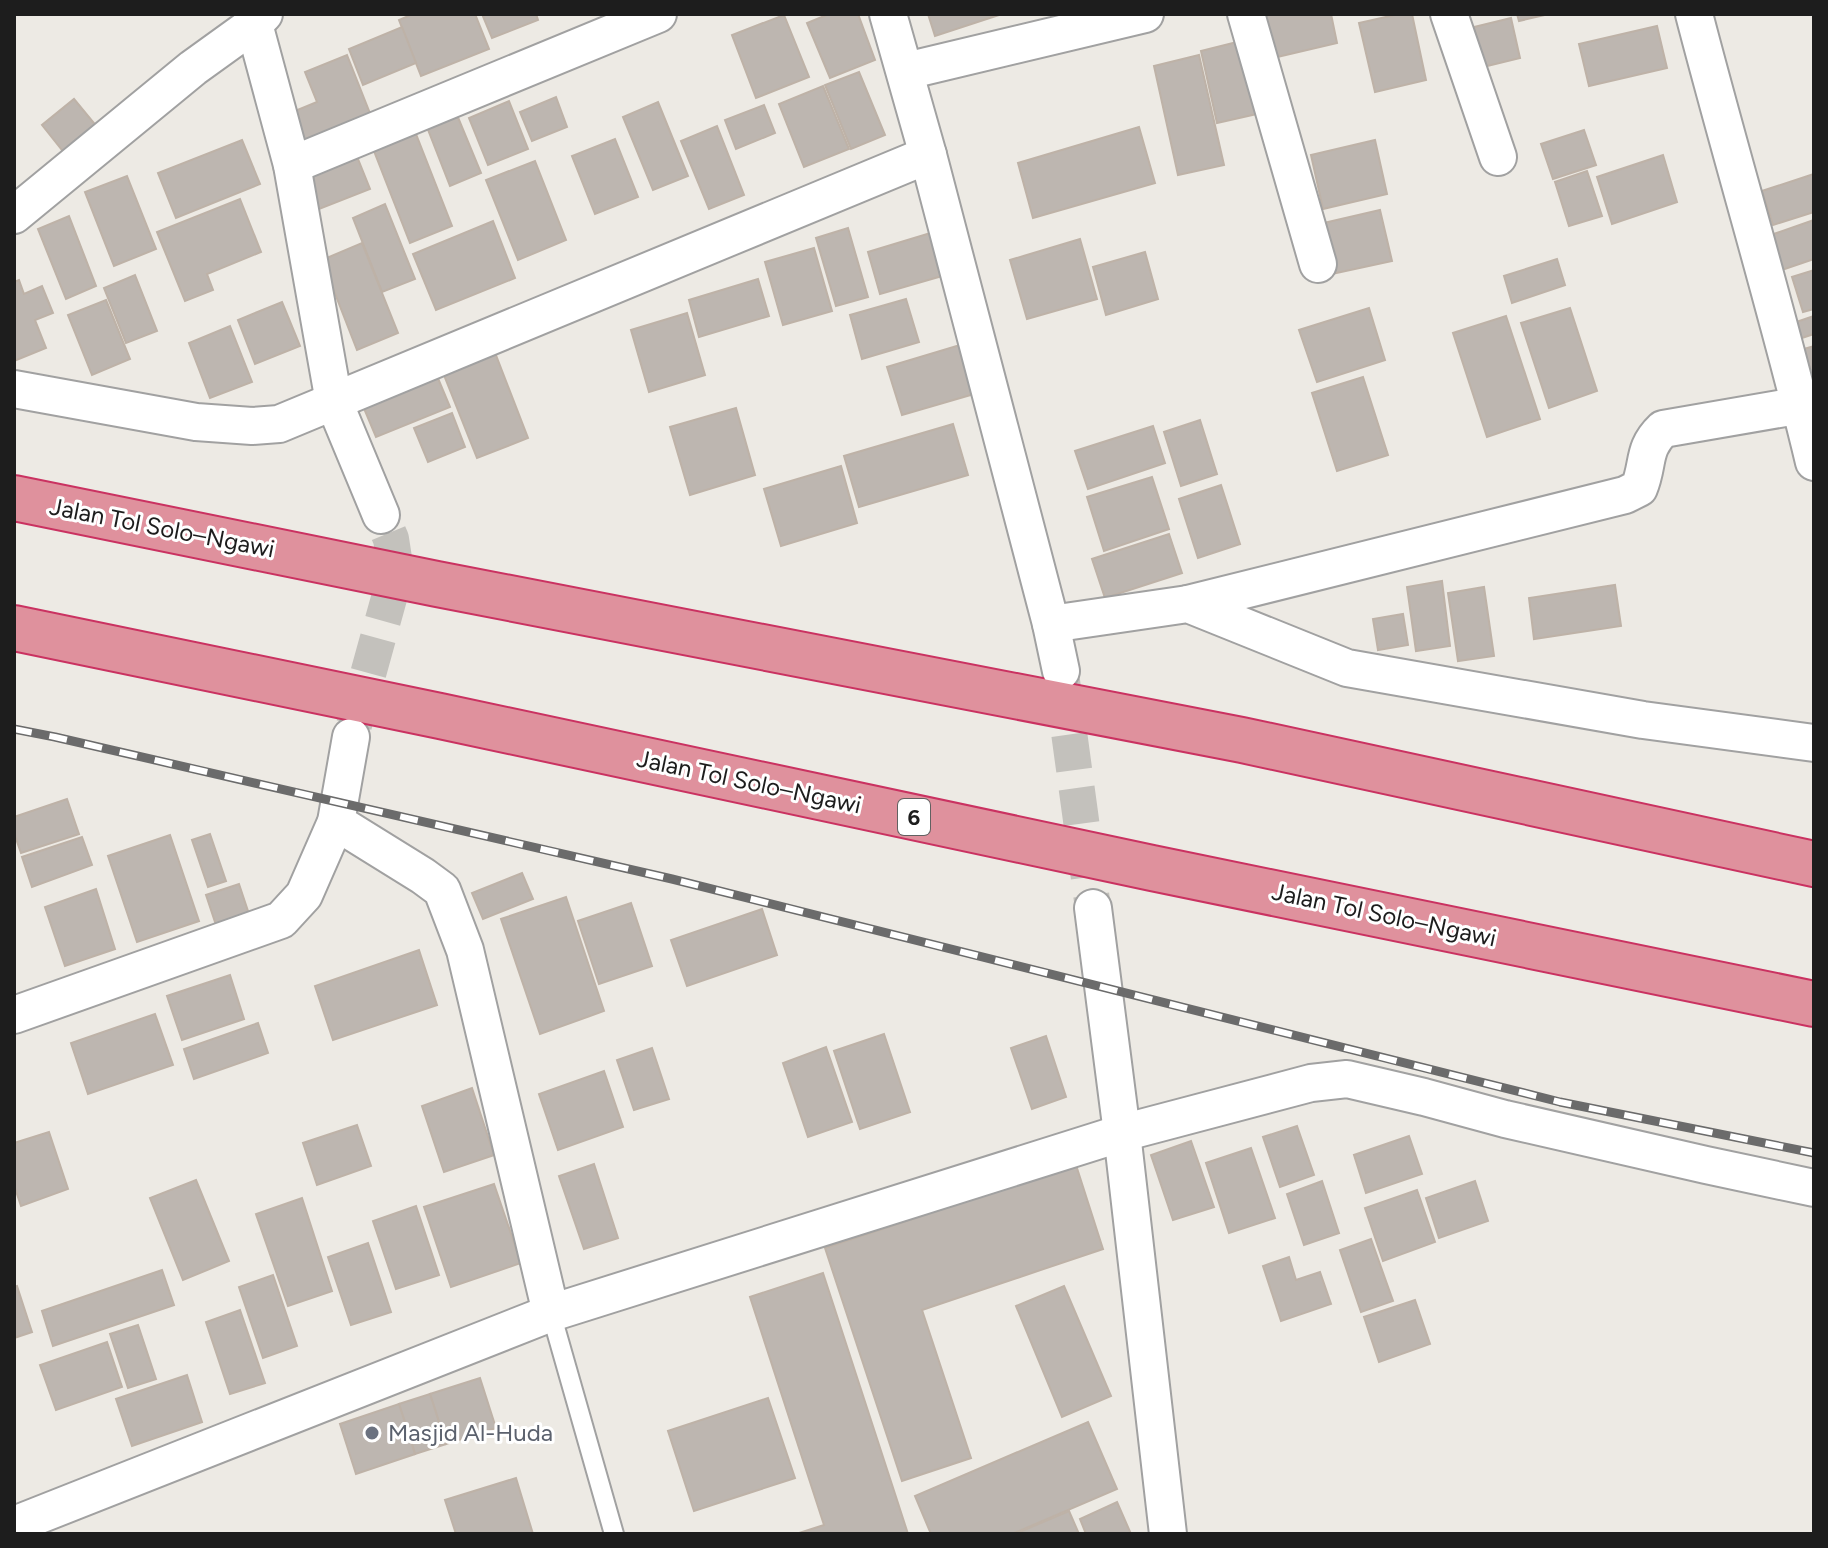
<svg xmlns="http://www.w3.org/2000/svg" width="1828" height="1548" font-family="Figtree,sans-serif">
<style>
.building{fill:#bdb6b0;stroke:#beb2a7;stroke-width:2}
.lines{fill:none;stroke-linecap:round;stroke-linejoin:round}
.minor-tunnel{stroke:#c3c1bc;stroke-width:36;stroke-dasharray:36 18;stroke-linecap:butt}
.service-casing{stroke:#a1a1a1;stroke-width:22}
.minor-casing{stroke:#a1a1a1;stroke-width:40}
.motorway-casing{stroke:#ca3261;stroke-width:48}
.service{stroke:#fff;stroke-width:18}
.minor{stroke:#fff;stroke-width:36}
.motorway{stroke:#df919d;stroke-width:44}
.rail-casing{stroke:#6b6b6b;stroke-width:9}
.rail{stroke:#fff;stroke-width:6;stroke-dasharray:18;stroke-linecap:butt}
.worship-dot{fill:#6b7280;stroke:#fff;stroke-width:3}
.labels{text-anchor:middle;stroke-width:6;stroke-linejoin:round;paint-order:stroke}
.shield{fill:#fff;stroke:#616161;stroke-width:2}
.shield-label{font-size:22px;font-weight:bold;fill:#1d1d1d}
.street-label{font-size:24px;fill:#1d1d1d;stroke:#fff}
.worship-label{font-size:24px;fill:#5b616d;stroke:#fff;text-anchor:start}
</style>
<rect width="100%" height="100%" fill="#edeae4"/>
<g class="building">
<polygon points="413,14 475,14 489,49 421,76 399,20"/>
<polygon points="482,14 536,14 538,20 492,38"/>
<polygon points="829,14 858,14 875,60 830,78 807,23"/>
<polygon points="928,14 1002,14 935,36"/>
<polygon points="1264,14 1331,14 1337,43 1273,58"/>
<polygon points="1399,14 1412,14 1426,80 1375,92 1359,23"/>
<polygon points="1517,14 1549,14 1519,21"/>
<polygon points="784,15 809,77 756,98 732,35"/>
<polygon points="1511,18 1520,58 1479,68 1470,28"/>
<polygon points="1657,26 1667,68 1589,86 1579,44"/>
<polygon points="402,27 416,63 363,85 349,49"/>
<polygon points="1241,41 1257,114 1217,123 1201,51"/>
<polygon points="347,55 371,116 302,143 290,113 317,102 305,72"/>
<polygon points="1199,55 1224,165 1178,175 1154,66"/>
<polygon points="859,72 885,135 851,149 825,85"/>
<polygon points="823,86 849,149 804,167 779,104"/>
<polygon points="556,97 567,127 532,141 520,112"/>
<polygon points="74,99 103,134 70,160 42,125"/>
<polygon points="509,101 528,149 488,165 469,118"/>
<polygon points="658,102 688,176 653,190 623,117"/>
<polygon points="764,105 775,133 736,149 725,120"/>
<polygon points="457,115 481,173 450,186 427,127"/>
<polygon points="717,126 744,195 709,209 681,141"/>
<polygon points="1139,127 1155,183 1033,218 1018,163"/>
<polygon points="1584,130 1596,165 1553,179 1541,144"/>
<polygon points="416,134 452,226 410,243 374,151"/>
<polygon points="615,139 638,197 595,214 572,156"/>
<polygon points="242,140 260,184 176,218 158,173"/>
<polygon points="1375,140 1387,194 1323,209 1311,155"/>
<polygon points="356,154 370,189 314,211 300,176"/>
<polygon points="1663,155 1677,202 1612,224 1597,177"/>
<polygon points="535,161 566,240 518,260 486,180"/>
<polygon points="1587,171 1602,216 1569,226 1555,182"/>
<polygon points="1814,174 1814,212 1773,225 1762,191"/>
<polygon points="127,176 156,249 114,266 85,192"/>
<polygon points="240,199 261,252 207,274 213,290 185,301 157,232"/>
<polygon points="385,204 415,279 382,292 353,218"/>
<polygon points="1380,210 1392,261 1327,275 1315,225"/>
<polygon points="69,216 96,286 66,299 38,229"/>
<polygon points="1814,220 1814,259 1779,271 1768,236"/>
<polygon points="493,221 515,278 436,310 413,254"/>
<polygon points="848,228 868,297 836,306 816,238"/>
<polygon points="937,231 949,274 880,294 868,252"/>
<polygon points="1080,239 1097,299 1027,319 1010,260"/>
<polygon points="362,243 398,333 357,350 322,260"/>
<polygon points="814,248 832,311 783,325 765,262"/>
<polygon points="1145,252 1158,299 1106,315 1093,267"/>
<polygon points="1557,259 1565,285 1512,303 1504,276"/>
<polygon points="1814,270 1814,309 1803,312 1792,277"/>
<polygon points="135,275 157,331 126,343 104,288"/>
<polygon points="758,279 769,316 699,337 689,300"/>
<polygon points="19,280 24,294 42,286 53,313 35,320 46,348 14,361 14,282"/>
<polygon points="906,299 919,342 862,359 850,315"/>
<polygon points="106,300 130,359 92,375 68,315"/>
<polygon points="282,302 300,346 255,364 238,320"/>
<polygon points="1369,308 1385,360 1317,382 1299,330"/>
<polygon points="1570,308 1597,391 1549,408 1521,323"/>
<polygon points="687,313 705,375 649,392 631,330"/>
<polygon points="1506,316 1540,419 1487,437 1453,333"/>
<polygon points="1814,316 1814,334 1799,339 1793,323"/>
<polygon points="230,326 252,382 210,398 189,343"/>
<polygon points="960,345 974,394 902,415 887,367"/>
<polygon points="1814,346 1814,381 1808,383 1797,351"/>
<polygon points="494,350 528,438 477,458 442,370"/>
<polygon points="437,376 450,407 376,437 363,406"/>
<polygon points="1363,377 1388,455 1337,471 1312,393"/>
<polygon points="736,408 755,475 690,495 670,427"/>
<polygon points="452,413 465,447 428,462 414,428"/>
<polygon points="1200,420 1217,474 1181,486 1164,432"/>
<polygon points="953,424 968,475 859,507 844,456"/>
<polygon points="1153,426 1165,463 1088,489 1075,451"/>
<polygon points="841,466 857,523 781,546 764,489"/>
<polygon points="1152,477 1169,529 1104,551 1087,497"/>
<polygon points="1221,485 1240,544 1198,558 1179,499"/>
<polygon points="1169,534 1182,573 1105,598 1092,559"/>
<polygon points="1442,581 1450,646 1416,651 1407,587"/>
<polygon points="1615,585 1621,626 1534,639 1529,598"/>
<polygon points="1484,587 1494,656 1458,661 1448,593"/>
<polygon points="1403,614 1408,645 1378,650 1373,619"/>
<polygon points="67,799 79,834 21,853 14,833 14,817"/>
<polygon points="210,834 226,881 208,887 192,840"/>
<polygon points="170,835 199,921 137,942 108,856"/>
<polygon points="82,837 92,865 32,887 22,857"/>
<polygon points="522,873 533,899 483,919 472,893"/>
<polygon points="239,884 252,923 219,934 206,895"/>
<polygon points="96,889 115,949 65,966 45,907"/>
<polygon points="566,897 604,1011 540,1034 501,919"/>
<polygon points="631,903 652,966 599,984 578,921"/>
<polygon points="762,909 777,955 687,986 671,940"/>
<polygon points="419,950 437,1005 333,1040 315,986"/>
<polygon points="230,975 244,1019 182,1040 167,996"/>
<polygon points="155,1014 173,1065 88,1094 71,1043"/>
<polygon points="258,1023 268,1053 194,1079 184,1049"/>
<polygon points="884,1034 910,1112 860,1129 834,1051"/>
<polygon points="1046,1036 1066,1097 1032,1109 1011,1048"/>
<polygon points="826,1047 852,1122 808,1137 783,1063"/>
<polygon points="652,1048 669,1099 634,1110 617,1060"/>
<polygon points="604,1071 623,1127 558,1150 539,1094"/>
<polygon points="472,1088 494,1155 444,1172 422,1106"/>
<polygon points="357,1125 371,1166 317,1185 303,1143"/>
<polygon points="1297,1126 1314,1175 1280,1187 1263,1137"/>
<polygon points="49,1132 68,1189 21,1206 14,1185 14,1143"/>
<polygon points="1409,1136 1422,1174 1366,1193 1354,1155"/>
<polygon points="1191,1141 1214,1207 1173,1220 1151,1155"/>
<polygon points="1251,1148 1275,1218 1229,1233 1206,1163"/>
<polygon points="594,1164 618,1238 584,1249 559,1176"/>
<polygon points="1076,1165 1103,1249 922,1310 971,1458 902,1481 825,1248"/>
<polygon points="196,1180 229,1261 183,1280 150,1198"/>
<polygon points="1322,1181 1339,1233 1304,1245 1287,1194"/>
<polygon points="1475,1181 1488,1221 1439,1238 1426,1198"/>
<polygon points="494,1184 521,1263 451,1287 424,1207"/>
<polygon points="1417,1190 1435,1242 1383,1261 1365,1208"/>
<polygon points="302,1198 332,1291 288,1306 256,1214"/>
<polygon points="416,1206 439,1275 396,1289 373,1221"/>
<polygon points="1371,1239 1393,1301 1361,1312 1340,1250"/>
<polygon points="368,1243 391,1312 351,1325 328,1257"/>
<polygon points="1289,1257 1296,1280 1320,1272 1331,1304 1281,1321 1263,1266"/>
<polygon points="162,1270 174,1305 53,1346 42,1311"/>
<polygon points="823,1273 897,1500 908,1534 796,1534 824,1525 750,1297"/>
<polygon points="273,1275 297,1346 263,1358 239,1287"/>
<polygon points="17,1286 32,1332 14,1338 14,1287"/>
<polygon points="1064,1286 1111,1396 1062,1417 1016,1306"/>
<polygon points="1415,1300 1430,1344 1379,1362 1364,1317"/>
<polygon points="240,1310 265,1383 230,1394 206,1322"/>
<polygon points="138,1325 156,1379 128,1388 110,1334"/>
<polygon points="107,1342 122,1387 56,1410 40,1365"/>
<polygon points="187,1375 202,1422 132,1446 116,1399"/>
<polygon points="480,1378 496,1428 446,1444 430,1394"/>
<polygon points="430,1394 446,1444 415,1454 399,1404"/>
<polygon points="768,1398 795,1478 694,1511 668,1431"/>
<polygon points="399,1404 415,1454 356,1474 340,1424"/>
<polygon points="1088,1422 1117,1489 1012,1534 931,1534 915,1496"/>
<polygon points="516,1478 533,1534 456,1534 445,1500"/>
<polygon points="1117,1502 1131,1534 1086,1534 1080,1519"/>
<polygon points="1069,1511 1079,1534 1015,1534"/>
</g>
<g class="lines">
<g class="minor-tunnel">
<polyline points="1062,681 1093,908"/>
<polyline points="354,725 391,591 395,565 391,539 381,515"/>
</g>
<defs>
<polyline id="service" points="551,1313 614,1534"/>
<g id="minor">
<polyline points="888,14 928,155 1051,624 1061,671"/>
<polyline points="1246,14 1318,264"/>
<polyline points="1449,14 1498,157"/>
<path d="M1694 14C1733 164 1778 312 1814 462"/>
<polyline points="254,24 292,165 334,402 381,515"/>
<polyline points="906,71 1145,14"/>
<polyline points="292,165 658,14"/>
<polyline points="14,215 193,68 254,24 264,14"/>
<polyline points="14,389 196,422 252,426 279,424 928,155"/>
<path d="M1188 604 1625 495 1639 488C1649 464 1642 449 1663 429L1814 403"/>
<polyline points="1051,624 1188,604 1347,668 1643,720 1814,743"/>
<polyline points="336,822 423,876 442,890 465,950 551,1313"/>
<polyline points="1093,908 1122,1133 1168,1534"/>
<polyline points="14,1015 281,920 304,895 336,822 351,737"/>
<polyline points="14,1525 551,1313 1122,1133 1311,1083 1347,1079 1424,1097 1505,1119 1706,1165 1814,1188"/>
</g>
<g id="motorway">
<polyline points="14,498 437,584 1242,740 1814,864"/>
<polyline points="14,628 440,716 1152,868 1814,1004"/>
</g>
</defs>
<use href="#service" class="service-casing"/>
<use href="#minor" class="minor-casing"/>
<use href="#motorway" class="motorway-casing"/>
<use href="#service" class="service"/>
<use href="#minor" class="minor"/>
<use href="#motorway" class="motorway"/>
<defs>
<polyline id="rail" points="14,729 55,737 672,879 1560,1102 1814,1153"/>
</defs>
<use href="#rail" class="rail-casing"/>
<use href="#rail" class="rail"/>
</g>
<circle class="worship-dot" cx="372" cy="1433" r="8"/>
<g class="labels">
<rect class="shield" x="898" y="799" width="32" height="36" rx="6"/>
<g class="shield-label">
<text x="914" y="825">6</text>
</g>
<g class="street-label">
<text transform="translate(162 528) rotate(11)" y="8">Jalan Tol Solo–Ngawi</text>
<text transform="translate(749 782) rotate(12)" y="8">Jalan Tol Solo–Ngawi</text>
<text transform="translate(1384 915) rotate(12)" y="8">Jalan Tol Solo–Ngawi</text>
</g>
<g class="worship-label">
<text x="388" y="1441">Masjid Al-Huda</text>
</g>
</g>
<rect width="1828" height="1548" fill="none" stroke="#1d1d1d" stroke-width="32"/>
</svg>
